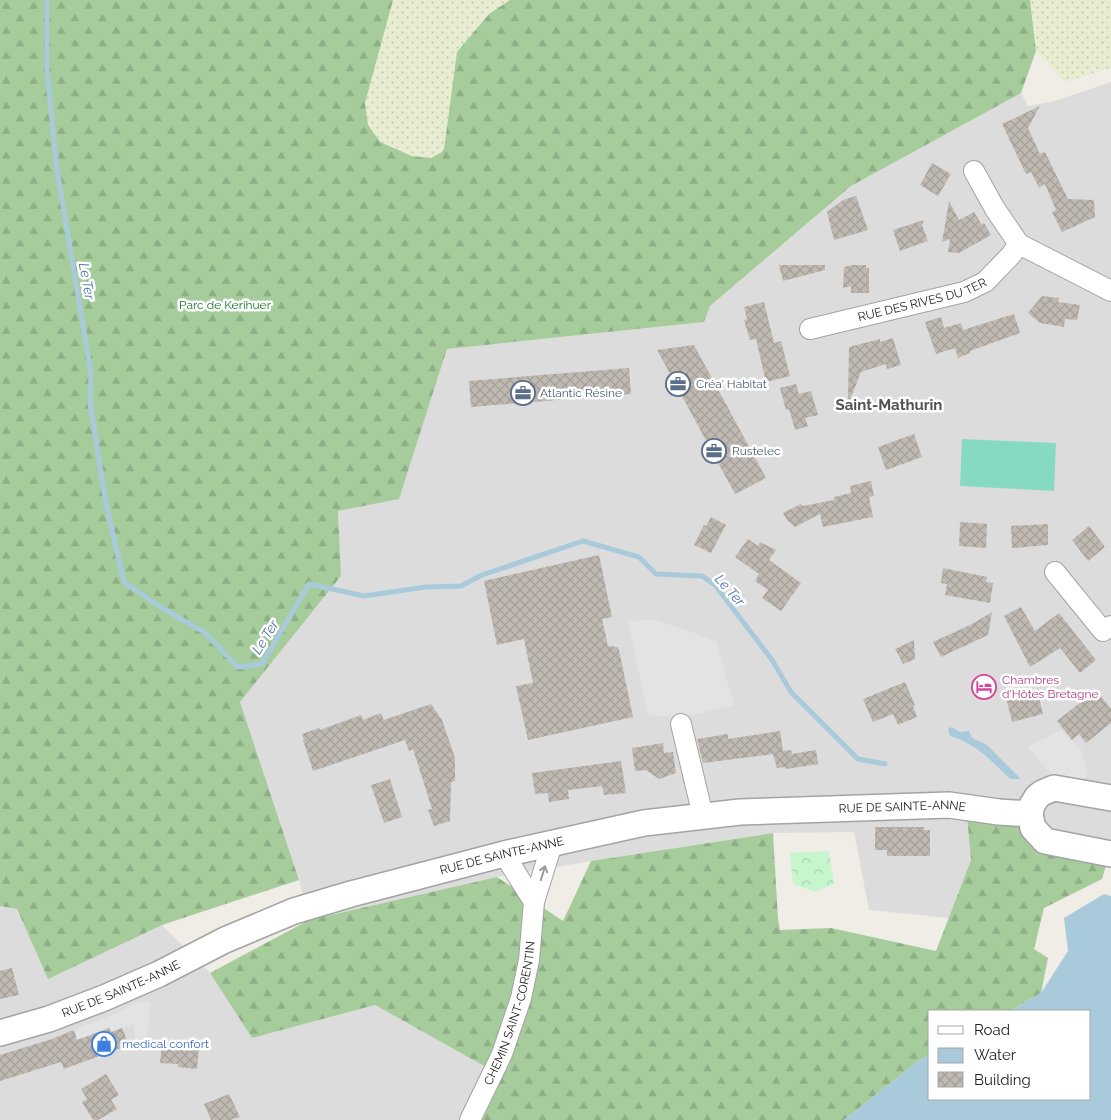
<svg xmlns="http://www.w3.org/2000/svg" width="1111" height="1120" font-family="Raleway,sans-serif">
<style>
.residential{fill:#dddcdc}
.farmland{fill:url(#farmland-dots)}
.forest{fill:url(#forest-firs)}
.park{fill:url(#park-crowns)}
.pitch{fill:#87dac2}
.parking{fill:#e3e3e3}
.water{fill:#a8cada}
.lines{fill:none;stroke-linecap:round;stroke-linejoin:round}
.stream{stroke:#a8cada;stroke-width:5}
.building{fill:url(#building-cross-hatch)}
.minor-casing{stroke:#a3a3a3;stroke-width:22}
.tertiary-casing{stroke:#a3a3a3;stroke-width:28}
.minor{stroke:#fff;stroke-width:20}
.tertiary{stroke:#fff;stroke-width:25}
.oneway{stroke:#9a9a9a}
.labels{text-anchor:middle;stroke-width:5;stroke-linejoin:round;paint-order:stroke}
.street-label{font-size:12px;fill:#1f1f1f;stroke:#fff}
.park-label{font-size:12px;fill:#117824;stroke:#fff}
.service-label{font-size:12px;fill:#4e5e75;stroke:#fff;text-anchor:start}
.hotel-label{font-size:12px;fill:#b23c85;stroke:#fff;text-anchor:start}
.shop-label{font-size:12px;fill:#366cbe;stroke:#fff;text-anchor:start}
.water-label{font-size:14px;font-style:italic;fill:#5074a9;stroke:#fff}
.quarter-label{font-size:15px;font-weight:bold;fill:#525252;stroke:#fff}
</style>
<defs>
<pattern id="farmland-dots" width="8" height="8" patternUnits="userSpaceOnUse" patternTransform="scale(1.25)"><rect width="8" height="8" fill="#e8edd2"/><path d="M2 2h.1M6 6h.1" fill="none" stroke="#c7cbb4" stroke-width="1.8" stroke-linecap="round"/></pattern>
<pattern id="forest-firs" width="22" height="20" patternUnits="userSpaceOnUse" patternTransform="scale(1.25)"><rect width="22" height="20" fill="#a6cc9c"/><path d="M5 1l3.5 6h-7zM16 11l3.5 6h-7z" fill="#8eaf86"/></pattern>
<pattern id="park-crowns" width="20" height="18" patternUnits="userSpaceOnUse" patternTransform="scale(1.25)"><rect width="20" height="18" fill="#c5f6ce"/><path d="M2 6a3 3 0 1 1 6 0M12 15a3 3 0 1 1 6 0" fill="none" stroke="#a9d2b0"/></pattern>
<pattern id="building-cross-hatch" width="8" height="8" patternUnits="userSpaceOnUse" patternTransform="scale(1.25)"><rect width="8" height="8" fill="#bfb9b2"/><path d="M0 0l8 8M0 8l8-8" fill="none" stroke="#a49f99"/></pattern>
</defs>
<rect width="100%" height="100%" fill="#efede5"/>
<g class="residential">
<polygon points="1111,82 1111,861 1040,852 967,818 971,860 949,918 869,910 854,832 773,833 591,861 497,877 309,920 299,880 240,702 341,576 338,511 399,498 447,349 704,322 710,306 851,186 1021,93 1028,106 1055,101"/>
<polygon points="0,906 17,909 48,978 162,925 210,973 252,1038 375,1005 486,1067 465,1120 0,1120"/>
</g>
<g class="farmland">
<polygon points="393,0 510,0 489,14 457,52 444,149 442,152 431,158 412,156 380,142 368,125 365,103"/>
<polygon points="1030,0 1111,0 1111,68 1065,82 1036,51"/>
</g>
<g class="forest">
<polygon points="0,0 393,0 365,103 368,125 380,142 412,156 431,158 442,152 444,149 457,52 489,14 510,0 1030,0 1036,51 1021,93 851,186 710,306 704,322 447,349 399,499 338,511 341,576 240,702 299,880 162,925 48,979 17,909 0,906"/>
<polygon points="967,817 1024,822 1040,852 1107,862 1102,879 1044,908 1034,949 1048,958 1041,993 1010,1011 930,1011 930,1055 921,1059 844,1120 465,1120 486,1067 375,1005 252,1038 210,973 309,920 497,877 563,921 591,861 773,833 778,919 780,930 831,928 936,951 971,860"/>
</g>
<polygon class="park" points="829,851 834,884 815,892 793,884 790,853"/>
<polygon class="pitch" points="962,439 1056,443 1054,491 960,486"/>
<g class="parking">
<polygon points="657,620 716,641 734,705 680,718 648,715 628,621"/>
<polygon points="1061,730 1082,751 1087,776 1074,785 1058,781 1027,747"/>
<polygon points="138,1002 151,1003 146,1041 134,1045 134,1024 111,1032 109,1028 77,1040 74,1030 117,1013"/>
</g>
<g class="water">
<path d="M952 727 960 732 969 731 972 738 987 745 1021 779H1010C993 762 974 742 950 736L948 730 949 728Z"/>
<polygon points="1104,894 1111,896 1111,1120 844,1120 921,1059 930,1055 930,1099 1090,1099 1090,1011 1010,1011 1041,993 1068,951 1064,918"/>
</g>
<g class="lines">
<polyline class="stream" points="47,0 47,71 57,170 91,373 90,402 106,504 124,582 162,608 204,632 238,667 262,664 309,584 364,596 426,587 461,586 482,575 583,541 639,557 656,574 702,576 715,585 772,660 791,692 858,759 885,764"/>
</g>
<g class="building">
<polygon points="1040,106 1028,128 1040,154 1045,152 1068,199 1094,200 1095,217 1062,232 1052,212 1056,210 1045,184 1039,188 1031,172 1026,174 1002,124"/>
<polygon points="932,163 951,174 938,196 920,185"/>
<polygon points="856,196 868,230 834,240 827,212 843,200"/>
<polygon points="949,201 959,220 974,212 982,225 984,223 991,235 959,253 948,252 950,239 942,242"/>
<polygon points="924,220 922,225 928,241 900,251 893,230"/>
<polygon points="779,265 825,265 825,270 783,281"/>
<polygon points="852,265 866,265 866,268 869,268 869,293 851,293 851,286 843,288 844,267"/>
<polygon points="1042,296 1059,298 1058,302 1080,305 1077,320 1065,319 1064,327 1040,323 1028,313"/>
<polygon points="764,302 774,343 781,341 790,376 766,382 756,339 750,340 744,320 747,319 744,307"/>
<polygon points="1014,314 1020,333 970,351 970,353 958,358 955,348 936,354 925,322 941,317 944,328 961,323 963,330"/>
<polygon points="893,338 901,365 887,369 886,364 861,372 850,400 848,399 849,347 880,339 880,342"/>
<polygon points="694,345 766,478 735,494 657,350"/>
<polygon points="629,368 631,394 471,407 469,381"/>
<polygon points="796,384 799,394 811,391 818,415 805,418 808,426 795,430 789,409 786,410 780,388"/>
<polygon points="914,434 922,457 886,470 878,447"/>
<polygon points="871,481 874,496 869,497 873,517 823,527 820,514 795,527 787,520 783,513 801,504 803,506 834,500 834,497 851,493 850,486"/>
<polygon points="711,517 726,525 711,553 694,545 704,525 706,526"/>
<polygon points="960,522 987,524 986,548 959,546"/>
<polygon points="1048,524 1048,545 1012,548 1011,526"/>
<polygon points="1089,526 1105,547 1088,561 1072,540"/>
<polygon points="748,539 758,546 760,542 776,550 769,560 801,583 781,611 762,598 768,590 755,581 759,574 735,557"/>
<polygon points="599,555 612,617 602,619 608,646 617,647 619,650 633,717 528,740 516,686 533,683 524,639 497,645 484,581"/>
<polygon points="943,568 987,577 986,582 993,583 990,603 945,595 947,584 941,583"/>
<polygon points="1021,607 1035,631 1059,613 1096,660 1080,673 1060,648 1030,667 1004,616"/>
<polygon points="992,612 988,635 941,657 933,642 972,624"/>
<polygon points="914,640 915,659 903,664 895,649"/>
<polygon points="905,682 915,705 913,706 917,717 898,725 893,714 873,722 863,699"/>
<polygon points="1021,690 1023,697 1038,693 1043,714 1012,722 1005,693"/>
<polygon points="1096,690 1111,709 1111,723 1086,743 1079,734 1072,740 1057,721"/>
<polygon points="431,704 442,720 455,758 455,781 451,782 450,821 434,826 428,810 432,809 413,749 409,751 405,740 313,771 303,740 304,739 302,734 319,728 320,730 361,715 363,720 381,713 384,720"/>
<polygon points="780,731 783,751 791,750 792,754 816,750 818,764 786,769 785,767 777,768 773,754 703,763 697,739 728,734 728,739"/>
<polygon points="663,743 664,753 673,752 676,773 659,779 646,770 635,771 632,748"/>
<polygon points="621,761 626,793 604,795 602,786 568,790 569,799 549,802 548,793 535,794 532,773"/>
<polygon points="390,779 402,817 384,823 371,785"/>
<polygon points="875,827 924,827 924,830 930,830 930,856 887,856 887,850 875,850"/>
<polygon points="12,968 19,995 0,999 0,971"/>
<polygon points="109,1028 111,1032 122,1028 129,1045 64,1069 61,1062 0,1081 0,1055 52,1039 74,1030 77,1040"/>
<polygon points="162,1042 181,1043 181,1046 199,1047 197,1069 178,1067 178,1064 160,1063"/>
<polygon points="106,1074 119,1095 111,1100 117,1109 98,1120 93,1120 82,1102 87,1099 81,1089"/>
<polygon points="229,1094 240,1117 230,1120 211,1120 204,1104"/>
</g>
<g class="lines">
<defs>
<g id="minor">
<polyline points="974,171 995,209 1019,244"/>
<path id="s1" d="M810 329 964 292 985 282 1011 255 1019 244 1111 291"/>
<polyline points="1055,572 1103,631 1111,626"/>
<polyline points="681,724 703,816"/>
<polyline points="504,854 534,902"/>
<path id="s2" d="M470 1120 502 1054 521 998 529 960 534 902 552 844"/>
</g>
<g id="tertiary">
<polyline points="1111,798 1054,788 1042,793 1037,797 1032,805 1030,814 1033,828 1045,841 1111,854"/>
<path id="s3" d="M0 1033 49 1019 104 998 159 974 225 940 294 911 351 894 504 854 644 823 740 812 949 805 999 812 1030 814"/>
</g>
</defs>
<use href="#minor" class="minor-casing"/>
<use href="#tertiary" class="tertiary-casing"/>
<use href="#minor" class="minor"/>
<use href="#tertiary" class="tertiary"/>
</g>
<defs><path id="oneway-shaft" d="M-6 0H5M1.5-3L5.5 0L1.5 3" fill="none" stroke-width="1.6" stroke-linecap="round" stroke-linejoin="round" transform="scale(1.25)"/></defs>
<use class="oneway" href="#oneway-shaft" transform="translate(543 873) rotate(-73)"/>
<defs>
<symbol id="office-ring" viewBox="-11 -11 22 22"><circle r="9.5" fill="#fff" stroke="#5c6f8a" stroke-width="1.5"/><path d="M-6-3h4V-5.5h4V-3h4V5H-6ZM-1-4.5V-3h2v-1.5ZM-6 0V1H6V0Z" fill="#5c6f8a"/></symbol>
<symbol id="hotel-ring" viewBox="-11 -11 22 22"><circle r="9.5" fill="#fff" stroke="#d1479c" stroke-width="1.5"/><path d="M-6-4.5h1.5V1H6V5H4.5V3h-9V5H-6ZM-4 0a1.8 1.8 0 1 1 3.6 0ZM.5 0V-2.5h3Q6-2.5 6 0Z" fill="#d1479c"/></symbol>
<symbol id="shop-ring" viewBox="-11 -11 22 22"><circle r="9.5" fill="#fff" stroke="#3f7fe0" stroke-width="1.5"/><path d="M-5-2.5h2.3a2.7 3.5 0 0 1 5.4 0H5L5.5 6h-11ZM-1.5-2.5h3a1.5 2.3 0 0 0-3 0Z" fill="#3f7fe0"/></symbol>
</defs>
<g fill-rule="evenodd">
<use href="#office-ring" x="664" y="370" width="28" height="28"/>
<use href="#office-ring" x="509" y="379" width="28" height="28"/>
<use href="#office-ring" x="700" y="437" width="28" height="28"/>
<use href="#hotel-ring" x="970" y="673" width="28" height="28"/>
<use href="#shop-ring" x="90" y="1030" width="28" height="28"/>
</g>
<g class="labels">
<g class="street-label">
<text dy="4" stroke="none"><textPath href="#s1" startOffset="116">RUE DES RIVES DU TER</textPath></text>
<text dy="4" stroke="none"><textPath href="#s3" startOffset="939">RUE DE SAINTE-ANNE</textPath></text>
<text dy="4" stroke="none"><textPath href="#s3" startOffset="534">RUE DE SAINTE-ANNE</textPath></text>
<text dy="4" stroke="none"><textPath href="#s3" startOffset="129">RUE DE SAINTE-ANNE</textPath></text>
<text dy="4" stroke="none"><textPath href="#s2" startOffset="115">CHEMIN SAINT-CORENTIN</textPath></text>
</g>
<g class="park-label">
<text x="225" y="309">Parc de Kerihuer</text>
</g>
<g class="service-label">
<text x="696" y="388">Créa' Habitat</text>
<text x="540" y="397">Atlantic Résine</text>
<text x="732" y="455">Rustelec</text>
</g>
<g class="hotel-label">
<text x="1002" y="684">Chambres<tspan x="1002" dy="14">d'Hôtes Bretagne</tspan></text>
</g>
<g class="shop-label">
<text x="122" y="1048">medical confort</text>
</g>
<g class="water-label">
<text transform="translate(87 281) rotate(80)" y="5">Le Ter</text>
<text transform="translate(730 590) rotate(48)" y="5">Le Ter</text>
<text transform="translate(265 637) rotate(-58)" y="5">Le Ter</text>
</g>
<g class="quarter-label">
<text x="889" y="410">Saint-Mathurin</text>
</g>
</g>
<rect x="928" y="1010" width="162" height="90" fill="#ffffff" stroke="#a5a5a5"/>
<rect x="938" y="1026" width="25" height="8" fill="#ffffff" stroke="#a5a5a5"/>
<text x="974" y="1035" font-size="15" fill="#1f1f1f">Road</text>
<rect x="938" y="1048" width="25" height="15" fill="#a8cada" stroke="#a5a5a5"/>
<text x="974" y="1060" font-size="15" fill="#1f1f1f">Water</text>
<rect x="938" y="1072" width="25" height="15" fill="url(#building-cross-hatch)" stroke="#a5a5a5"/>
<text x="974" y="1085" font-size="15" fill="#1f1f1f">Building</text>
</svg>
